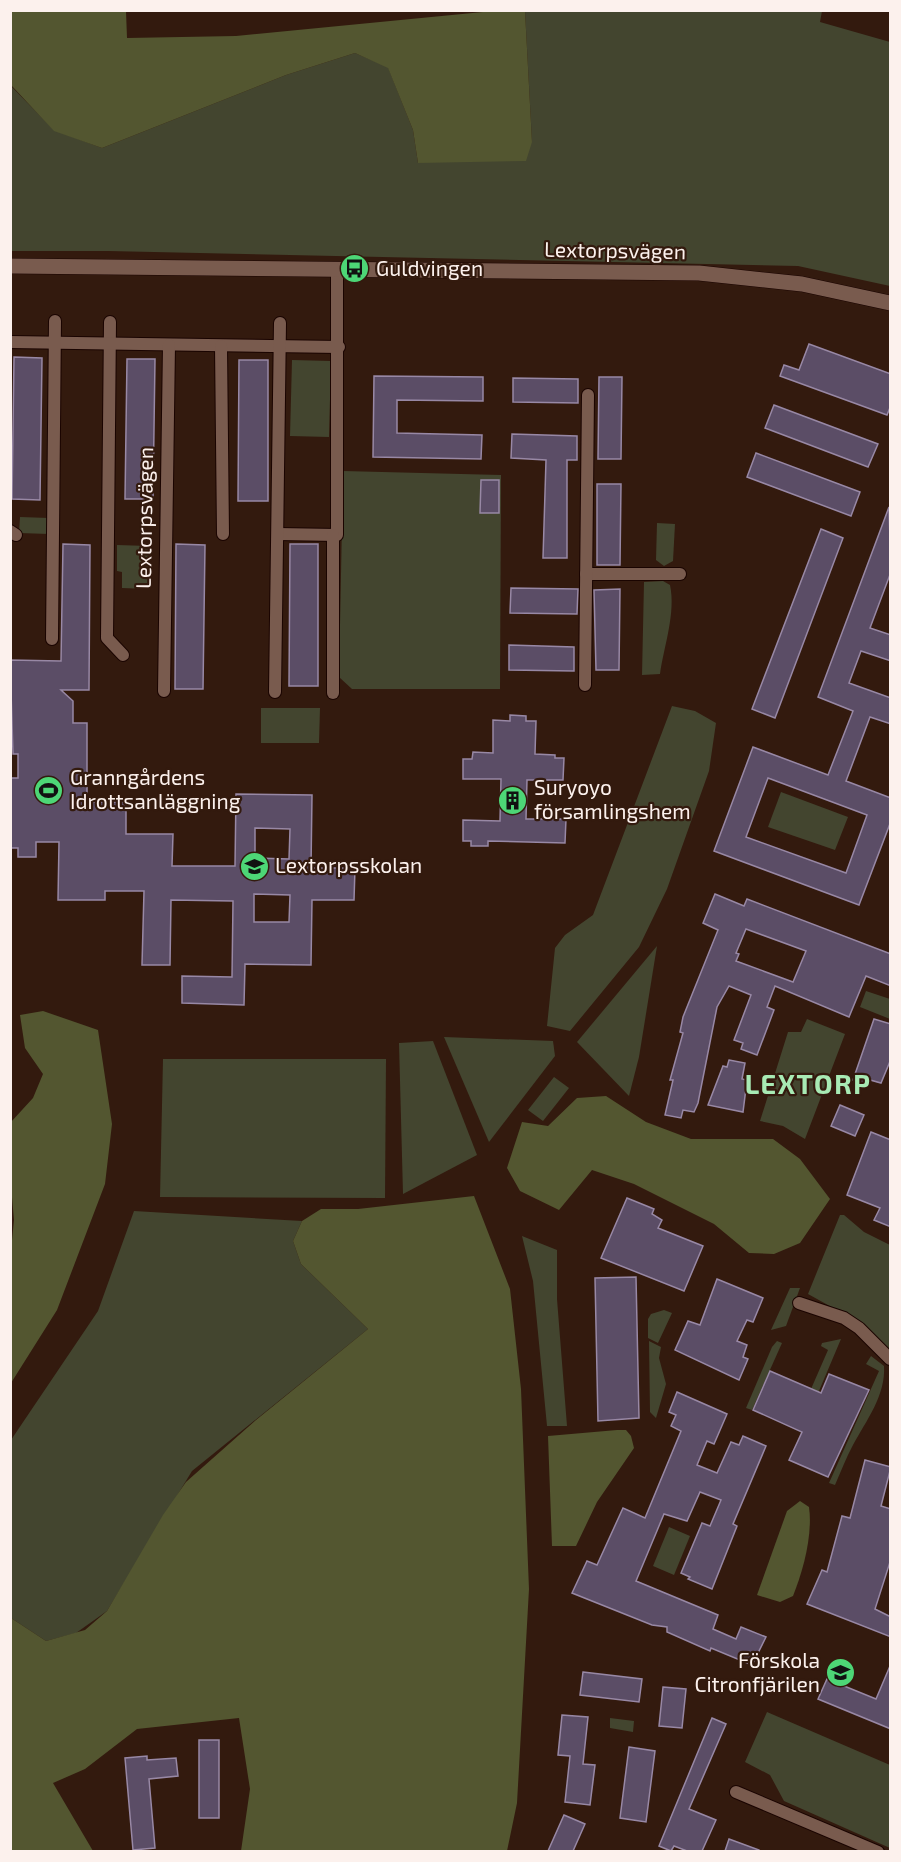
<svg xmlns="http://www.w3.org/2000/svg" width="901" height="1862" font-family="'Exo 2',sans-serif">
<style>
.green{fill:#43452f}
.forest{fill:#535630}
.building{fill:#5b4d66;stroke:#9888a5;stroke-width:1.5;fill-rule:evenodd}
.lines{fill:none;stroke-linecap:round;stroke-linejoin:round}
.minor-casing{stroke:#1a0400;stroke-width:14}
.tertiary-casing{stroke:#1a0400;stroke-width:16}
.minor{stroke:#795b4e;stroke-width:12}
.tertiary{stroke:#795b4e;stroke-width:15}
.labels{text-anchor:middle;stroke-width:4.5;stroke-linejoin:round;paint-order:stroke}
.street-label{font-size:21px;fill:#fcf1ed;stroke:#331a0e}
.poi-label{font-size:21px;fill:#fcf1ed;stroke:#331a0e;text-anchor:start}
.district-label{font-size:27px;font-weight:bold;letter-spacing:1.5px;fill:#a8eab4;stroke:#331a0e}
</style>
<rect width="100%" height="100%" fill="#331a0e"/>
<g class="green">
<polygon points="525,11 822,11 820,22 890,42 890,286 798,266 108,251 11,251 10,85 54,130 102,148 286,75 355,53 388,67 413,130 418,163 532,142"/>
<polygon points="292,360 331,361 329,437 290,436"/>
<polygon points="343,471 501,475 500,689 352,689 339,677"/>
<polygon points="20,517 49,518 49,534 19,533"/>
<polygon points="657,523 675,524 673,561 664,566 656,560"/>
<polygon points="117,545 149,546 148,589 122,588 122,572 117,571"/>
<path d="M663 581 670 585C676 613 664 646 660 674L642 675 644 582Z"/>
<polygon points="672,706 695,711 716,723 709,771 667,889 639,947 570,1031 547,1026 555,948 565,935 593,915"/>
<polygon points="261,708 320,708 319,743 261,743"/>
<polygon points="781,792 848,817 835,850 768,827"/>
<polygon points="657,946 639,1057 629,1096 577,1042"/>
<polygon points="866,991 890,999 890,1019 860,1007"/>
<polygon points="807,1019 845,1034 805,1139 783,1126 760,1121 788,1032 801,1032"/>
<polygon points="444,1037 553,1041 555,1056 489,1142"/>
<polygon points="433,1041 477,1155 403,1194 399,1043"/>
<polygon points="163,1059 386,1059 385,1198 160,1197"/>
<polygon points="554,1077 569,1088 543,1121 528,1110"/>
<polygon points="134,1211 302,1221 293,1241 301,1264 368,1329 192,1471 107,1611 76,1633 46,1641 11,1618 11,1440 98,1311"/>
<polygon points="840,1215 844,1215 864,1232 890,1245 890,1350 864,1325 808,1294"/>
<polygon points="522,1236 557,1250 557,1299 567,1426 547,1426 533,1281"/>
<polygon points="790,1288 800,1288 786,1326 771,1330"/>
<polygon points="664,1310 672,1313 658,1343 648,1338 648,1319 651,1314"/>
<polygon points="841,1339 802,1431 794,1428 828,1350 821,1346 822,1343"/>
<polygon points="649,1341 661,1347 659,1358 666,1384 656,1418 650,1412"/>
<polygon points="777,1341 782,1343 752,1410 746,1408 772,1347"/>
<path d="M871 1356 884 1366C886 1395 866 1421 853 1445 846 1458 841 1471 835 1485L829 1483 879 1371 866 1364Z"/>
<polygon points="669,1527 690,1536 674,1575 653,1566"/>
<polygon points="767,1712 890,1765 890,1848 784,1801 770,1775 745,1762"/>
<polygon points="610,1718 634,1721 633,1732 610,1728"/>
</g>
<g class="forest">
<polygon points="11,10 126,11 127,38 236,36 493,11 525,11 532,142 526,161 418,163 413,130 388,68 355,53 286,75 102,148 54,131 11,85"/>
<polygon points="43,1011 98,1030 112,1124 105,1184 57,1310 11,1383 10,1260 14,1220 10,1175 11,1122 33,1098 43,1074 25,1048 20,1015"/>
<polygon points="606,1096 646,1122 691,1139 773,1139 800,1159 830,1199 800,1243 774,1254 749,1253 714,1224 634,1184 592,1170 559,1210 520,1191 507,1168 522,1122 548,1126 577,1098"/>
<polygon points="474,1196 510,1289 521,1389 529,1589 517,1803 507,1851 241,1851 250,1789 239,1718 137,1729 85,1769 53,1783 93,1851 11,1851 11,1618 46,1641 85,1630 107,1611 163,1515 186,1482 256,1420 368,1329 301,1264 293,1241 302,1221 321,1209 358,1209"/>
<polygon points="617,1430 626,1430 631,1436 634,1448 597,1502 576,1546 552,1546 548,1436"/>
<path d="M800 1501 809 1507C813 1535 803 1571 793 1596L780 1602 757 1595 787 1511Z"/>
</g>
<g class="building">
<polygon points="809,344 891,374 891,405 887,415 780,376 784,365 799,370"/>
<polygon points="14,357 42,358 40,500 12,499"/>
<polygon points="127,359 155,359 153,499 125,499"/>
<polygon points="239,360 268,360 268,501 238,501"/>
<polygon points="374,376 483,377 483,401 397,400 397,433 482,435 481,459 373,457"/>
<polygon points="599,377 622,377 621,459 598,459"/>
<polygon points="513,378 578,379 578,403 513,402"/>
<polygon points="774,405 878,444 868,467 765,428"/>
<polygon points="512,434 577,436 577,460 567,460 567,558 543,558 546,460 511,458"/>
<polygon points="756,453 860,492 851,516 747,477"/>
<polygon points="481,480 499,480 499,513 480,513"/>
<polygon points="597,484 621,484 620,565 597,565"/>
<path d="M889 507 891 572 870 628 891 635V661L861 651 849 683 891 698V724L870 717 846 781 891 798V821L859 905 714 851 753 747 828 775 853 711 818 697ZM768 778 867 815 846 873 746 837Z"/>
<polygon points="821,529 843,538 775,718 752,709"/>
<path d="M63 544 90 545 89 690H61L73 701V723H87V802H126V834H173L172 866H235L236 794 312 795 311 868H355L354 900H312L311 965 245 964 244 1005 182 1003V976L232 977 233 901 171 900 170 965H142L144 891H105V900H58L59 842H36V857H18V848H10V778H18V754H13L10 660 61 661ZM255 828 290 829 289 859 255 858ZM254 894 290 895 289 922H254Z"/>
<polygon points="176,544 205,545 203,689 175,689"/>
<polygon points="290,544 318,544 318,686 289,686"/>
<polygon points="511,588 578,589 577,614 510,613"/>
<polygon points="620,589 619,670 596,670 594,590"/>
<polygon points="509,645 574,647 574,671 509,670"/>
<polygon points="510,715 526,716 526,721 536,721 535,754 555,755 555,758 564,758 563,780 527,780 526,819 566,819 565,843 488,841 488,846 471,846 471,841 463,841 463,820 500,821 501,779 463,779 463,759 472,759 473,752 493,753 493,720 510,721"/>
<path d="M715 894 744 906 747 899 891 954V986L866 976 849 1017 775 986 767 1007 774 1010 757 1055 741 1049 743 1043 734 1040 751 995 729 986 717 1007 698 1103 694 1112 683 1110 681 1118 665 1115 673 1080H670L683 1033 680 1032 683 1017 718 930 703 923ZM746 929 806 951 793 982 736 961 739 954 736 953Z"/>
<polygon points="874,1019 891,1024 891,1059 881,1083 870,1080 868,1085 853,1080"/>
<polygon points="729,1060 745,1063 742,1079 747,1080 743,1112 708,1105 723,1066 727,1067"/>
<polygon points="840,1105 864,1115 855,1136 831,1126"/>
<polygon points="871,1132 891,1140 891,1227 874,1220 880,1208 847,1195"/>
<polygon points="627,1198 654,1209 652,1214 662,1220 658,1228 703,1246 684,1291 601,1258"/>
<polygon points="636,1277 639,1418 598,1421 595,1278"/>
<polygon points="717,1279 763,1298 753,1322 747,1320 737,1341 747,1345 743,1357 748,1359 739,1380 675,1350 688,1321 700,1325"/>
<polygon points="770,1371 821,1393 829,1374 869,1390 828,1477 789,1460 802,1432 753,1410"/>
<polygon points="677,1392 727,1414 714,1444 707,1441 697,1465 717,1473 731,1442 739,1445 743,1436 766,1446 733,1524 737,1526 712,1589 688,1579 690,1577 681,1573 702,1523 710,1526 721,1500 700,1492 687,1521 664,1514 636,1581 718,1615 713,1629 736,1639 741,1627 766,1637 752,1665 711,1648 710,1651 667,1632 667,1627 652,1625 572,1593 587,1561 597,1565 623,1508 645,1518 681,1431 671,1426 676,1415 669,1412"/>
<polygon points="865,1460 891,1467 881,1506 891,1509 891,1559 875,1609 891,1617 891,1637 807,1604 822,1570 827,1572 842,1516 850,1518"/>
<polygon points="890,1666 891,1729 818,1699 827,1679 876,1699"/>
<polygon points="583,1672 642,1679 639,1702 580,1695"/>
<polygon points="663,1687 686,1689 682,1728 659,1726"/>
<polygon points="562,1715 588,1717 583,1764 595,1765 590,1805 565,1802 570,1756 558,1755"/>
<polygon points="712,1718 726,1724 689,1809 716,1820 702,1851 687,1851 674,1846 671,1851 659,1846"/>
<rect x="199" y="1740" width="20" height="78"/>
<polygon points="629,1747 655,1751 646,1822 620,1818"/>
<polygon points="147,1756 147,1760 176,1758 178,1776 149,1779 155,1848 133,1850 125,1758"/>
<polygon points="564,1815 585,1824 573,1851 548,1851"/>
<polygon points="729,1839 759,1850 759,1851 725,1851"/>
</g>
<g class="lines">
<defs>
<g id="minor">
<polyline points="110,322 107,638 123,655"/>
<polyline points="10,342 339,347"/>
<polyline points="221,346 223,534"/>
<polyline points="10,531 16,535"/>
<polyline points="278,534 337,535 337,269"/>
<polyline points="333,535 333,693"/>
<polyline points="586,574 680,574"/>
<polyline points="52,639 55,321"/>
<polyline points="585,685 588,395"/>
<polyline points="164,691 169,345"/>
<polyline points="275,692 280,323"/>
<polyline points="799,1303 844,1318 859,1328 890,1359"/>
<polyline points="736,1792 878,1852"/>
</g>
<polyline id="tertiary" points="10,266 699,273 802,284 890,303"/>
</defs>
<use href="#minor" class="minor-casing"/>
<use href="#tertiary" class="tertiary-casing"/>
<use href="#minor" class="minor"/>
<use href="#tertiary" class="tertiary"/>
</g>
<defs>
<symbol id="bus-disc" viewBox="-11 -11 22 22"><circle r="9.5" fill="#4dd676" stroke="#331a0e"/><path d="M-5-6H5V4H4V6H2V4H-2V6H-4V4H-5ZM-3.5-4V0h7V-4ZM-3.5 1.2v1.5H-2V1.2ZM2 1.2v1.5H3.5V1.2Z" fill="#111"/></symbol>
<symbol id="stadium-disc" viewBox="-11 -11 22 22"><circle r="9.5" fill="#4dd676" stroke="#331a0e"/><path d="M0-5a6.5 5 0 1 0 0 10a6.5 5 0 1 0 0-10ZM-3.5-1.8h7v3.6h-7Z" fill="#111"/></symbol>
<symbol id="building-disc" viewBox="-11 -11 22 22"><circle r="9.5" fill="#4dd676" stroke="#331a0e"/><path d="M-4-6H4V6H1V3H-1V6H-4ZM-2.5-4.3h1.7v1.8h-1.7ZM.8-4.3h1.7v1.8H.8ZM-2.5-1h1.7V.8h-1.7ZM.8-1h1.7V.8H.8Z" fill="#111"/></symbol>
<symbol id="school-disc" viewBox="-11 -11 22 22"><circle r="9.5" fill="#4dd676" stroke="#331a0e"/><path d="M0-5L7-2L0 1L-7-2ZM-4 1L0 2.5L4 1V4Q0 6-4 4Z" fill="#111"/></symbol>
</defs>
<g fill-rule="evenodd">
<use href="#bus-disc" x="338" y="252" width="33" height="33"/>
<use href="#stadium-disc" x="32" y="774" width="33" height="33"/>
<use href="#building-disc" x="496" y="784" width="33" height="33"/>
<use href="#school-disc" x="238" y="850" width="33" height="33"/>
<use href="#school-disc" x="824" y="1656" width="33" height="33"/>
</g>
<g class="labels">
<g class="street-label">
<text transform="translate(615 251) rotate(1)" y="7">Lextorpsvägen</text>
<text transform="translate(145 518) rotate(-89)" y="7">Lextorpsvägen</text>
</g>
<g class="poi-label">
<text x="376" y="276">Guldvingen</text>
<text x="70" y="785">Granngårdens<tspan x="70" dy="24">Idrottsanläggning</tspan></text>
<text x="534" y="795">Suryoyo<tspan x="534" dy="24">församlingshem</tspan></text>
<text x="275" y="873">Lextorpsskolan</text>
<text x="820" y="1668" text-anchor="end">Förskola<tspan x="820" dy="24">Citronfjärilen</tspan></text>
</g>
<g class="district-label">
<text x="808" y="1094">LEXTORP</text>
</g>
</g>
<rect width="901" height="1862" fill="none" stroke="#fcf1ed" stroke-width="24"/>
</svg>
